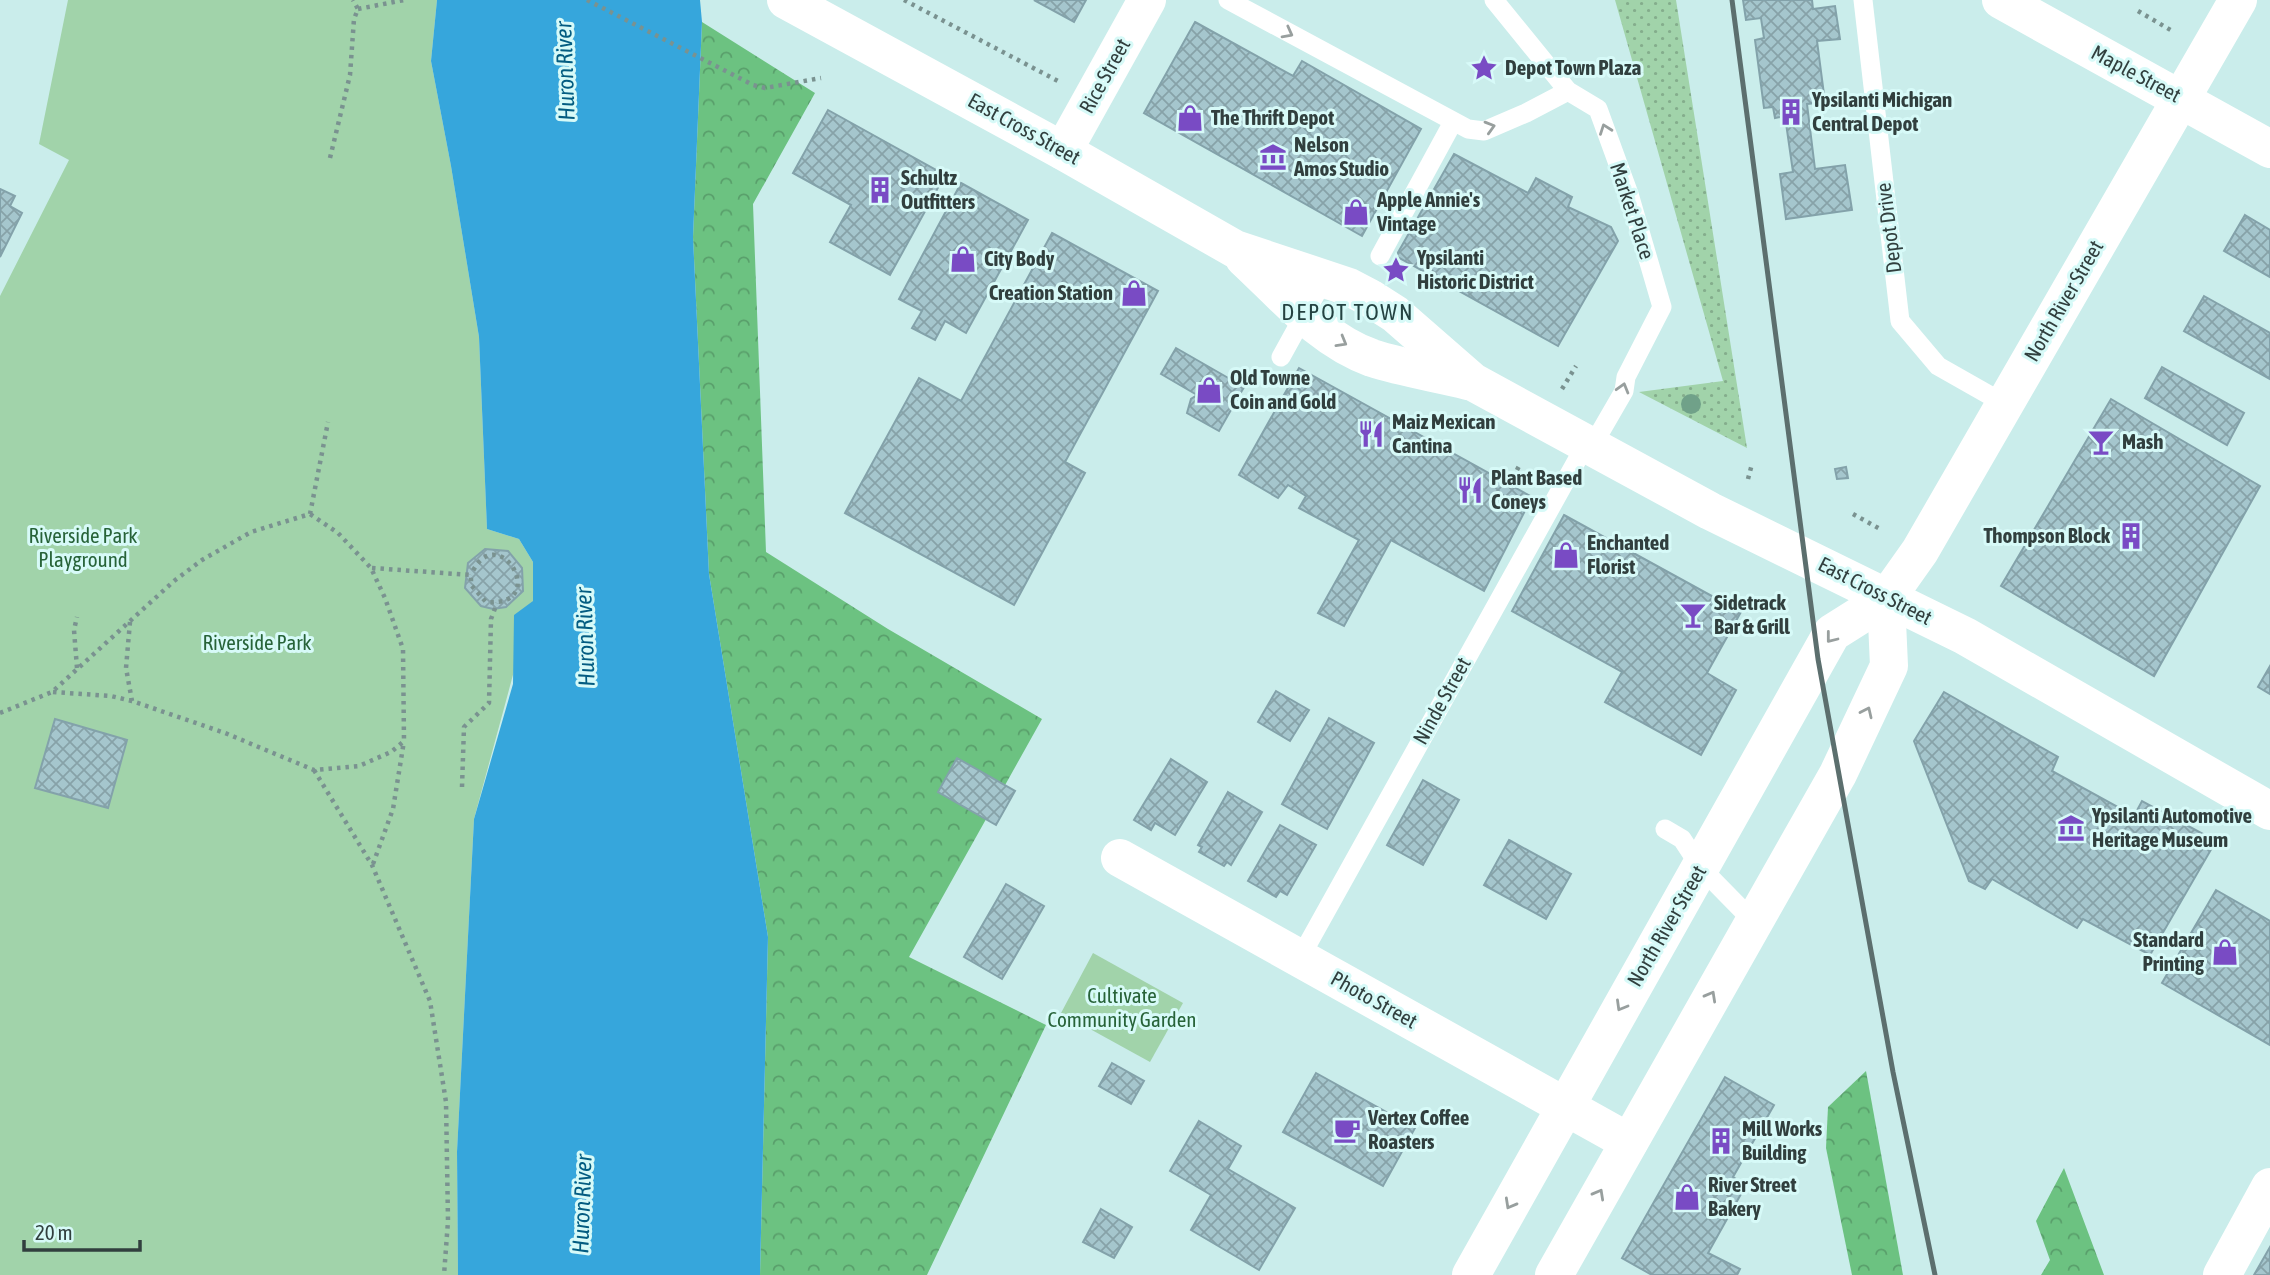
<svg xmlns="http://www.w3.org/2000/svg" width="2270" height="1275" font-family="'Asap Condensed',sans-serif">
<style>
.grass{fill:url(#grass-dots)}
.forest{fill:url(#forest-crowns)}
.green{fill:#a1d3aa}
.water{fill:#36a6dc}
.building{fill:url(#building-cross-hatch);stroke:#83a2aa;stroke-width:2}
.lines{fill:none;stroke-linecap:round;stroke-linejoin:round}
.path{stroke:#7a9290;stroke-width:4.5;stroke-dasharray:3.5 5;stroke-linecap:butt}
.service{stroke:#fff;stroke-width:19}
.minor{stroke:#fff;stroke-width:38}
.tertiary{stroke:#fff;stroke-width:38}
.rail{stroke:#5c6f6e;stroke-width:5}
.tree{fill:#70a189}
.oneway{stroke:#989f9e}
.labels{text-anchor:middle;stroke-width:6;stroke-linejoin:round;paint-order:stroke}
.poi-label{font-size:21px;font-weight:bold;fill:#313f3e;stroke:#d7faf8;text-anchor:start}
.street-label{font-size:21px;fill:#313f3e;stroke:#d7faf8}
.park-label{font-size:21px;fill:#276338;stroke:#d7faf8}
.water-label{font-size:23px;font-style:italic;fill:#035c81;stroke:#d7faf8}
.neighbourhood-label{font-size:23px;letter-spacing:2px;fill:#244241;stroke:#d7faf8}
</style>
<defs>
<pattern id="grass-dots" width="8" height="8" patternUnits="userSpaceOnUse" patternTransform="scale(1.75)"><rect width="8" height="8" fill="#a1d3aa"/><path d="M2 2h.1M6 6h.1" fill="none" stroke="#84ad8c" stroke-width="1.8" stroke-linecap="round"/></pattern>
<pattern id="forest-crowns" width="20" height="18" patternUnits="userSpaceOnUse" patternTransform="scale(1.75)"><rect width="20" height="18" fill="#6cc281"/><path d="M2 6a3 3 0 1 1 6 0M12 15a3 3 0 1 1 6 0" fill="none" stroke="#599f6b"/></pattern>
<pattern id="building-cross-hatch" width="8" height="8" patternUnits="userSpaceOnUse" patternTransform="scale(1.75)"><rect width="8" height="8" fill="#a5c6cd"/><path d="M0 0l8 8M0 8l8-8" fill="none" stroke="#87a2a8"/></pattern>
</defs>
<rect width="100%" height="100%" fill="#caedeb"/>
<polygon class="grass" points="1615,0 1676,0 1747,448 1639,392 1723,381"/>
<g class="forest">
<polygon points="702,22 815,93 753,204 766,552 888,629 1042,719 909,957 1046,1025 927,1275 760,1275 768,937 709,574 693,237"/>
<polygon points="1866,1071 1903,1275 1852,1275 1826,1148 1828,1107"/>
<polygon points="2064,1168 2104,1275 2105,1275 2041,1275 2050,1260 2036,1221"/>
</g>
<g class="green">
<polygon points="68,0 437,0 431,61 451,166 479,337 487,529 519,539 533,562 533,601 474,819 457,1152 458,1275 0,1275 0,296 69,160 39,144"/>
<polygon points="1093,953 1183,1003 1150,1062 1061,1013"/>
</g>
<polygon class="water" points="437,0 700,0 702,22 693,237 709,574 768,937 760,1275 458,1275 457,1152 474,819 513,684 514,615 533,601 533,562 519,539 487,529 479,337 451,166 431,61"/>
<g class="building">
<polygon points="1034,0 1086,0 1074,22"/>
<polygon points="1743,0 1812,0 1813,9 1835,6 1840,39 1817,41 1825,102 1807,104 1815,169 1845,165 1852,210 1786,219 1780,174 1793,172 1785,116 1775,118 1773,107 1764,108 1755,40 1764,38 1761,18 1746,20"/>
<polygon points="1195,22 1293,76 1302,61 1421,129 1362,236 1144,113"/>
<polygon points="828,110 945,175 890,275 830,242 851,205 793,173"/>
<polygon points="1454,154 1528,193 1536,178 1572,197 1568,207 1611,227 1618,241 1558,346 1396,256"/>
<polygon points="961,183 1028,220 966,333 945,321 935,340 912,328 922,311 899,299"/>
<polygon points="0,189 15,196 10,206 22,213 0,257"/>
<polygon points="2245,215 2270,230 2270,277 2224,251"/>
<polygon points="1052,233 1158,291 1065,462 1085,473 1014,605 845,513 919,378 961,401"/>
<polygon points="2204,296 2270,333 2270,379 2184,331"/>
<polygon points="1176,348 1244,387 1219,431 1187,413 1191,399 1197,395 1161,374"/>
<polygon points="2162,367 2244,413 2227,445 2145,398"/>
<polygon points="1299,368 1532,497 1484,591 1391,540 1344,626 1318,613 1359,540 1299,508 1306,496 1288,485 1278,498 1239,475"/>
<polygon points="2111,399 2260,486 2154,676 2001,586"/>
<polygon points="1846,467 1848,478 1837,479 1835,469"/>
<polygon points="1564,515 1741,612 1707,673 1736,690 1701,755 1605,702 1622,672 1512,611"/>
<polygon points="485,549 508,551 522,568 523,591 506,607 493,609 481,606 465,588 468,563"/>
<polygon points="2270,666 2270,694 2258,687"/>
<polygon points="1276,691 1309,710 1290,741 1258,722"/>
<polygon points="1944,692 2058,757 2052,771 2134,816 2142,801 2216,841 2150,955 2083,919 2077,928 1992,879 1985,889 1969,881 1914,741"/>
<polygon points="1329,718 1374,743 1327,829 1282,804"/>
<polygon points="55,719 127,740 108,808 35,788"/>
<polygon points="957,758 1015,791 996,825 938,792"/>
<polygon points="1171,759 1207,782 1175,835 1155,823 1151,830 1134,820"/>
<polygon points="1423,780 1459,800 1423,865 1387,845"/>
<polygon points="1228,792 1262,812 1231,865 1227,862 1224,866 1199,852 1202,847 1198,845"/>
<polygon points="1280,825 1316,845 1287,895 1280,891 1276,897 1248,881"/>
<polygon points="1509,840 1571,874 1546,919 1484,885"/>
<polygon points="1006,884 1044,906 1002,979 964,957"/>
<polygon points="2216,890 2270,921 2270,1045 2162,983"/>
<polygon points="1112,1063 1144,1081 1131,1104 1099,1086"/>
<polygon points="1316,1073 1415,1128 1383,1186 1283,1132"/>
<polygon points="1725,1077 1774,1105 1733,1177 1746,1185 1708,1253 1740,1269 1737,1275 1652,1275 1622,1258"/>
<polygon points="1199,1121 1241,1146 1228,1169 1295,1208 1259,1270 1191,1230 1211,1195 1170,1171"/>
<polygon points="1101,1209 1132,1227 1114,1258 1083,1242"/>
<polygon points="2270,1247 2270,1275 2254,1275"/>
</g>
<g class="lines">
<g class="path">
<polyline points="587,0 753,85 765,88 821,78"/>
<polyline points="904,0 1058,81"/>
<polyline points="358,9 404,0"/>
<polyline points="2138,11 2174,32"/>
<polyline points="330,158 350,75 354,19 358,9 353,0"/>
<polyline points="1562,389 1576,366"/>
<polyline points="1517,470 1520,464"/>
<polyline points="1748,479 1752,464"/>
<polyline points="1853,514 1880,529"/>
<path d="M372 568 471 575V585L486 602C553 608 497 515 471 575"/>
<polyline points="130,622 126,668 132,701 225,733 314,770 359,766 391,752 404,741 403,649 385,598 371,568 338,533 310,514"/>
<polyline points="77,668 74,630 77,617"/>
<polyline points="53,692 111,696 132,701"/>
<polyline points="0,713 52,692 174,581 202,560 251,532 310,514 328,422"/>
<polyline points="314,770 372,865 430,1001 446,1102 448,1221 444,1275"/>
<polyline points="462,787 464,727 489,703 491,619 497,603"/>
<polyline points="373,864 393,809 404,741"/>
</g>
<g class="service">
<polyline points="1228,0 1468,129 1484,131 1526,113 1568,91"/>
<polyline points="1494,0 1568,91 1598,109 1629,194 1662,307 1626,377 1624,391 1591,448"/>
<polyline points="1863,0 1900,321 1938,366 2005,404"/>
<polyline points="1380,256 1453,122"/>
<polyline points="1281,357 1324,279"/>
<polyline points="1665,829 1682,839 1701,868 1753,921"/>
<polyline points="1300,958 1586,444"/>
</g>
<g class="minor">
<polyline points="2001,0 2270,149"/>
<polyline points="1063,151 1147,0"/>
<polyline points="1120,858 1629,1142"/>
<polyline points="2222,1275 2270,1187"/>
</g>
<g class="tertiary">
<polyline points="786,0 1063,151 1235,249 1349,287 1370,298 1395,314 1473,382 1710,511 1965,636 2270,811"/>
<path d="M1244 258C1282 293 1321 340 1372 358 1403 368 1436 373 1468 381"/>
<polyline points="1471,1275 1832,633 1886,599 1920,551 2238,0"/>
<polyline points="1554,1275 1838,774 1889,666 1886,599"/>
</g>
<polyline class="rail" points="1732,0 1818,659 1893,1072 1935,1275"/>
</g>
<circle class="tree" cx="1691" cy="404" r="10"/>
<defs><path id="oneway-chevron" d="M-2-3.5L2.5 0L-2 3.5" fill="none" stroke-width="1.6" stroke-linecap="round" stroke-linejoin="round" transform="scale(1.75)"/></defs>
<g class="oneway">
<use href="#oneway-chevron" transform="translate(1288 33) rotate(28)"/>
<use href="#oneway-chevron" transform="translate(1490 127) rotate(-16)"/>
<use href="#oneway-chevron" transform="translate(1605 129) rotate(-110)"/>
<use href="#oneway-chevron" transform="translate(1342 342) rotate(30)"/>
<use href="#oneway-chevron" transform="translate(1623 388) rotate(-74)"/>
<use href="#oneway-chevron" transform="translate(1831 638) rotate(128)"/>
<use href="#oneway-chevron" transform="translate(1867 712) rotate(-65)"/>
<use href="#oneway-chevron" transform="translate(1711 996) rotate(-61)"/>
<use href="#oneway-chevron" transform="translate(1621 1006) rotate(120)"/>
<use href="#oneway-chevron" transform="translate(1599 1194) rotate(-61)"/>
<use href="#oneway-chevron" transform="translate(1510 1204) rotate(119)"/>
</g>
<defs>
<symbol id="sight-bare" viewBox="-9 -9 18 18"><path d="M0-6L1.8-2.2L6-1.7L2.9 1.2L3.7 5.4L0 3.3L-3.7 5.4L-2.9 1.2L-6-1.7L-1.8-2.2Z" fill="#794bc4" stroke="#d7faf8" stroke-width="2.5" paint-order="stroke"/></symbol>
<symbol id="building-bare" viewBox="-9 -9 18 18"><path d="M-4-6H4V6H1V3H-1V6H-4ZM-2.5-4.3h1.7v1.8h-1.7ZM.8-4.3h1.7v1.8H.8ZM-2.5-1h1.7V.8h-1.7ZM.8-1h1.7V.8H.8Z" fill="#794bc4" stroke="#d7faf8" stroke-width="2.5" paint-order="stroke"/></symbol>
<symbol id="shop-bare" viewBox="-9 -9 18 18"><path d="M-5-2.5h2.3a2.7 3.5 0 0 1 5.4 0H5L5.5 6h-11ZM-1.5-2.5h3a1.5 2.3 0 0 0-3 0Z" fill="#794bc4" stroke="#d7faf8" stroke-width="2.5" paint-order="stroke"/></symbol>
<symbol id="museum-bare" viewBox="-9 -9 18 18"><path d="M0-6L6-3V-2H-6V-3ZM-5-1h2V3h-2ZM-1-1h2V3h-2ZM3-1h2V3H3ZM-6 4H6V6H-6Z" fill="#794bc4" stroke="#d7faf8" stroke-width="2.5" paint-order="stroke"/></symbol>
<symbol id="restaurant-bare" viewBox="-9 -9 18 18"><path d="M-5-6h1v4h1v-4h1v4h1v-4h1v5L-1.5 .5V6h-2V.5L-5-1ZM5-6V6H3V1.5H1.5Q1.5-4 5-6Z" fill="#794bc4" stroke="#d7faf8" stroke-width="2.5" paint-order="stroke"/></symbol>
<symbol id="bar-bare" viewBox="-9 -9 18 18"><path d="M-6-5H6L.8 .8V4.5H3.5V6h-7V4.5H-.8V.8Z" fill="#794bc4" stroke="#d7faf8" stroke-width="2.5" paint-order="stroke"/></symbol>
<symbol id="cafe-bare" viewBox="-9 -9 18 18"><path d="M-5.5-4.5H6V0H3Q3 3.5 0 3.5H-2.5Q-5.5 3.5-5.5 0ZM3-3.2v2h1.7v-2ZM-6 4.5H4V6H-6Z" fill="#794bc4" stroke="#d7faf8" stroke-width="2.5" paint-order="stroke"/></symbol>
</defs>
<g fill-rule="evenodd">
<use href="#sight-bare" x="1465" y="49" width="38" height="38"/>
<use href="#building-bare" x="1772" y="93" width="38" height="38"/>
<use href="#shop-bare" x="1171" y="99" width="38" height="38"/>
<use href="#museum-bare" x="1254" y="138" width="38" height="38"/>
<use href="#building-bare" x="861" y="171" width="38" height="38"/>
<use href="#shop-bare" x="1337" y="193" width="38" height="38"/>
<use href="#shop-bare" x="944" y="240" width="38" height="38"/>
<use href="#sight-bare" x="1377" y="251" width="38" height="38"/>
<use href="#shop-bare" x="1115" y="274" width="38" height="38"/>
<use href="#shop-bare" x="1190" y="371" width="38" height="38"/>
<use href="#restaurant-bare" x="1352" y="415" width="38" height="38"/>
<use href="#bar-bare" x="2082" y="423" width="38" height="38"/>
<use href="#restaurant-bare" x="1451" y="471" width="38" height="38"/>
<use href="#building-bare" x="2112" y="517" width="38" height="38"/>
<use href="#shop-bare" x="1547" y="536" width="38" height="38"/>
<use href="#bar-bare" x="1674" y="596" width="38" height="38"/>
<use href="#museum-bare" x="2052" y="809" width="38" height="38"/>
<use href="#shop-bare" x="2206" y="933" width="38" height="38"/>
<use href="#cafe-bare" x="1328" y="1111" width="38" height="38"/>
<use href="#building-bare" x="1702" y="1122" width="38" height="38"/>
<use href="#shop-bare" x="1668" y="1178" width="38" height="38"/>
</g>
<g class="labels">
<g class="poi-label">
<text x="1505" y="75">Depot Town Plaza</text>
<text x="1812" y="107">Ypsilanti Michigan<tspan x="1812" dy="24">Central Depot</tspan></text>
<text x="1211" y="125">The Thrift Depot</text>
<text x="1294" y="152">Nelson<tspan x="1294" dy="24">Amos Studio</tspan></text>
<text x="901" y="185">Schultz<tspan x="901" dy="24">Outfitters</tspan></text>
<text x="1377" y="207">Apple Annie's<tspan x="1377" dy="24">Vintage</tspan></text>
<text x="1417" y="265">Ypsilanti<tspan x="1417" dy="24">Historic District</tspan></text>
<text x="984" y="266">City Body</text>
<text x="1113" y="300" text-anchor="end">Creation Station</text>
<text x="1230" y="385">Old Towne<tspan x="1230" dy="24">Coin and Gold</tspan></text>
<text x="1392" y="429">Maiz Mexican<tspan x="1392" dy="24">Cantina</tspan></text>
<text x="2122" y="449">Mash</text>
<text x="1491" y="485">Plant Based<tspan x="1491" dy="24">Coneys</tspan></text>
<text x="2110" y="543" text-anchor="end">Thompson Block</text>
<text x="1587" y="550">Enchanted<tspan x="1587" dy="24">Florist</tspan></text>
<text x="1714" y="610">Sidetrack<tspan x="1714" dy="24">Bar &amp; Grill</tspan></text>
<text x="2092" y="823">Ypsilanti Automotive<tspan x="2092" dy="24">Heritage Museum</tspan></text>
<text x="2204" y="947" text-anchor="end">Standard<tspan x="2204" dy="24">Printing</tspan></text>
<text x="1368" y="1125">Vertex Coffee<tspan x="1368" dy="24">Roasters</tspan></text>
<text x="1742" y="1136">Mill Works<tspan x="1742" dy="24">Building</tspan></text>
<text x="1708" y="1192">River Street<tspan x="1708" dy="24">Bakery</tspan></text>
</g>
<g class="street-label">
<text transform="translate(2136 74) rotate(28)" y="7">Maple Street</text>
<text transform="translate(1105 76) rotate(-61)" y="7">Rice Street</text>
<text transform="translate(1024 129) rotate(29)" y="7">East Cross Street</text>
<text transform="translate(1632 211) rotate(72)" y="7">Market Place</text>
<text transform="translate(1889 228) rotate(-97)" y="7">Depot Drive</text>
<text transform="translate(2064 301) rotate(-60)" y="7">North River Street</text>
<text transform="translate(1875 591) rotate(27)" y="7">East Cross Street</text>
<text transform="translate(1442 701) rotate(-61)" y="7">Ninde Street</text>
<text transform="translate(1667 926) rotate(-60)" y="7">North River Street</text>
<text transform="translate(1374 1000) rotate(29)" y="7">Photo Street</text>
</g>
<g class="park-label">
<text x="83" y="543">Riverside Park<tspan x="83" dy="24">Playground</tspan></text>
<text x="257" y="650">Riverside Park</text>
<text x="1122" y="1003">Cultivate<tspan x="1122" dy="24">Community Garden</tspan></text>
</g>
<g class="water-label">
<text transform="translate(565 71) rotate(-92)" y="8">Huron River</text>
<text transform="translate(585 637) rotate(-92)" y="8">Huron River</text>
<text transform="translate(582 1204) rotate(-88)" y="8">Huron River</text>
</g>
<g class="neighbourhood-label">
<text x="1348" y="320">DEPOT TOWN</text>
</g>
</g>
<path d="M24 1240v10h116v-10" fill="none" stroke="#313f3e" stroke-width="3.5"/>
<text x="35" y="1240" font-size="21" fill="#313f3e" stroke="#d7faf8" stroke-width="5" paint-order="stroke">20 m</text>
</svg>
